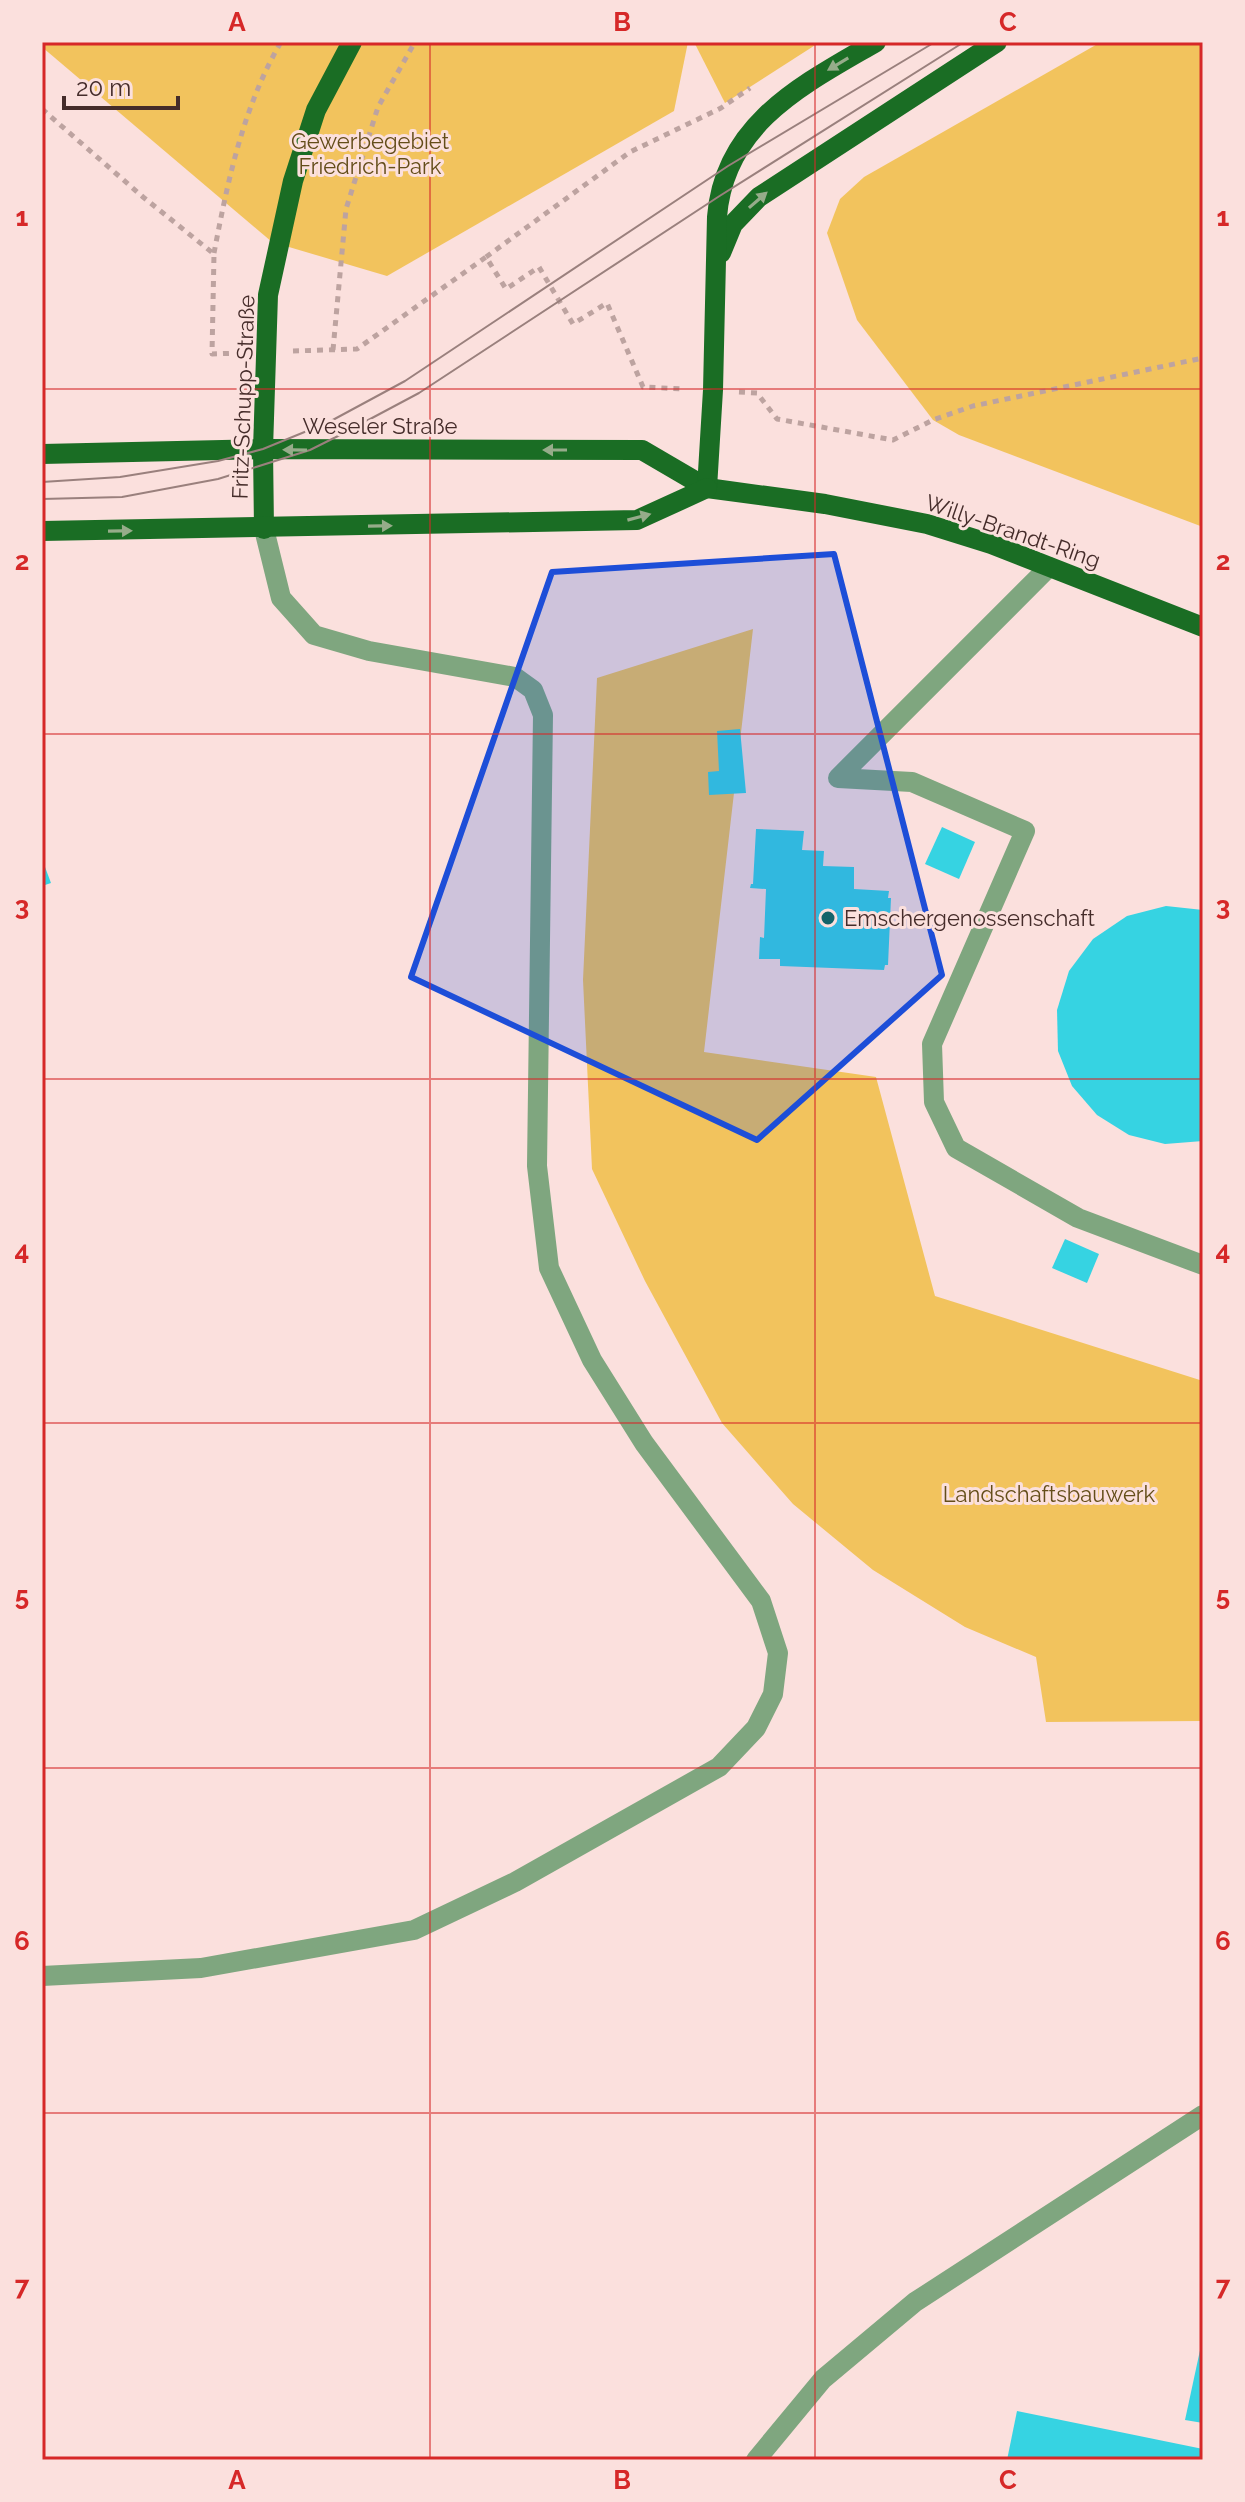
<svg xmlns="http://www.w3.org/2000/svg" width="1245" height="2502" font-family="Raleway,sans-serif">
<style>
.green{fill:#f2c35d}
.building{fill:#36d3e2}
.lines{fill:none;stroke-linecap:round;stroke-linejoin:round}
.path{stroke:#bda3a0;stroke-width:5;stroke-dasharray:6 6;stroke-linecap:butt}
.minor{stroke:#7fa67f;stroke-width:20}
.major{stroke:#1a6d24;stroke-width:20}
.tram{stroke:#9a807d;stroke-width:2}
.oneway{fill:#96ac8a}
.marked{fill:#1d4ed8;fill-opacity:0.2;stroke:#1d4ed8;stroke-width:6;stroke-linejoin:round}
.grid{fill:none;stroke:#d62828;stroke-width:2;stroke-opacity:0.55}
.poi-dot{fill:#14636a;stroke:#fbe0dd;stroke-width:3}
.labels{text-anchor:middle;stroke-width:6;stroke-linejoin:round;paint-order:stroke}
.park-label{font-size:22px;fill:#644d19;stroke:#fbe0dd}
.street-label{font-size:22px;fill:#452c2a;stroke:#fbe0dd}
.poi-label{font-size:22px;fill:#452c2a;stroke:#fbe0dd;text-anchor:start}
.neatline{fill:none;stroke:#d62828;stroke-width:3}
.grid-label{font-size:26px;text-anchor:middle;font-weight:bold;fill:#d62828}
</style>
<rect width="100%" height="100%" fill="#fbe0dd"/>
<g class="green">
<polygon points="42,42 688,42 674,111 387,276 272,242 42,47"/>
<polygon points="694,42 820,42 725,103"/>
<polygon points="1101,42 1203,42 1203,527 959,435 933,420 857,320 827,233 840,199 864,177"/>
<polygon points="753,629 704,1052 876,1077 935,1296 1203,1381 1203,1721 1046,1722 1036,1657 965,1627 873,1570 793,1504 722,1423 645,1281 592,1169 583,980 597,678"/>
</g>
<g class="building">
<polygon points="740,729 746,793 709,795 708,772 719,771 717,731"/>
<polygon points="942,827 975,842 959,879 925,864"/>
<polygon points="756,829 804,831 802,850 824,851 823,866 854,867 854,889 889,891 888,898 891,898 888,965 885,965 884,970 780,966 780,959 759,959 760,937 764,938 766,889 750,888 751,884 753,884"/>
<polygon points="42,859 51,883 42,886"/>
<polygon points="1166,906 1203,910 1203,1141 1165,1144 1129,1135 1097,1115 1072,1086 1058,1051 1057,1010 1069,971 1093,939 1127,916"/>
<polygon points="1065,1239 1099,1254 1087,1283 1052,1268"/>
<polygon points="1202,2341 1203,2341 1203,2423 1185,2420"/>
<polygon points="1017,2411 1203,2449 1203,2460 1007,2460"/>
</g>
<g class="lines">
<g class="path">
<polyline points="42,109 143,197 214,254 212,354 240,353"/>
<path d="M214 253C228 180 243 107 281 42"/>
<polyline points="486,257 630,152 721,108 750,88"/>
<polyline points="333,350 346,209 378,107 415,42"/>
<polyline points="293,351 357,349 486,257 506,289 539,267 573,324 607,303 643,387 685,389"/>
<polyline points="739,392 757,393 777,419 893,440 933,420 973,406 1203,358"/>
</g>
<g class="minor">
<polyline points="1049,567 838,778 912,782 1025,831 932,1044 934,1102 956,1148 1078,1218 1203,1265"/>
<polyline points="42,1976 201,1968 414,1930 515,1882 719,1767 756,1728 773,1694 778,1653 761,1601 644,1443 592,1360 549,1268 537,1166 543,715 533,690 515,677 369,651 314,635 281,598 264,529"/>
<polyline points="756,2460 823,2379 915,2302 1203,2115"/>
</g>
<g class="major">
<polyline points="721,253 733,224 759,197 997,42"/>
<polyline points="42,454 263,449 642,450 707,488 825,504 927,524 991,544 1203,627"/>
<path d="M707 488 713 390 717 217C724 123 804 84 876 42"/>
<polyline points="264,529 263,449 268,295 293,181 316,110 352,42"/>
<polyline points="42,531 637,520 707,488"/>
</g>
<g class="tram">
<polyline points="42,482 120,477 218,461 263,449 329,422 405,381 728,166 935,42"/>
<polyline points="42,499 122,497 218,479 310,450 342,434 419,393 718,197 964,42"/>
</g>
</g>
<defs><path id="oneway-solid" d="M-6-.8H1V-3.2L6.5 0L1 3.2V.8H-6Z" transform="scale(2)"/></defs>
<g class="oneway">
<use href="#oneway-solid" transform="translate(838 64) rotate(149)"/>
<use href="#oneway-solid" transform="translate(758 200) rotate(-41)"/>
<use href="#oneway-solid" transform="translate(295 450) rotate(-179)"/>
<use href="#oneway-solid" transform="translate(555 450) rotate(-180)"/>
<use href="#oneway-solid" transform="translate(639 517) rotate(-15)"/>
<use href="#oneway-solid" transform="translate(380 526) rotate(-1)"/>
<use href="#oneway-solid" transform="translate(120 531) rotate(-1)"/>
</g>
<path class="marked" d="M834 554 942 975 757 1140 411 977 552 572Z"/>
<path class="grid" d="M430 42V2460M815 42V2460M42 389H1203M42 734H1203M42 1079H1203M42 1423H1203M42 1768H1203M42 2113H1203"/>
<circle class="poi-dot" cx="828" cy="918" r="8"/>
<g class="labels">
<g class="park-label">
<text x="370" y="149">Gewerbegebiet<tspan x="370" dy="25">Friedrich-Park</tspan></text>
<text x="1049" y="1502">Landschaftsbauwerk</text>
</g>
<g class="street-label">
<text transform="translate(243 397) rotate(-88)" y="8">Fritz-Schupp-Straße</text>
<text x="380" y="434">Weseler Straße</text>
<text transform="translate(1013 531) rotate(19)" y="8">Willy-Brandt-Ring</text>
</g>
<g class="poi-label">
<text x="844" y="926">Emschergenossenschaft</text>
</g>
</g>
<rect width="1245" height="2502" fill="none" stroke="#fbe0dd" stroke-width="88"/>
<path d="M64 96v12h114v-12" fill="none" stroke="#452c2a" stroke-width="4"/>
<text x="76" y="96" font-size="24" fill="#452c2a" stroke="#fbe0dd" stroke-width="6" paint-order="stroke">20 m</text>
<rect x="44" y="44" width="1157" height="2414" class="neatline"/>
<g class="grid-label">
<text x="237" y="31">A</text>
<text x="622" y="31">B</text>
<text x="1008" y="31">C</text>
<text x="22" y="226">1</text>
<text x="1223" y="226">1</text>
<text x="22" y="570">2</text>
<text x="1223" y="570">2</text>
<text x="22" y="915">3</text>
<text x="1223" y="915">3</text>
<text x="22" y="1260">4</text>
<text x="1223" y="1260">4</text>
<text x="22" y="1605">5</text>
<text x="1223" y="1605">5</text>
<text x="22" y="1950">6</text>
<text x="1223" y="1950">6</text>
<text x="22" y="2295">7</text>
<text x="1223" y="2295">7</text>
<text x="237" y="2489">A</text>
<text x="622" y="2489">B</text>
<text x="1008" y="2489">C</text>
</g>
</svg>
